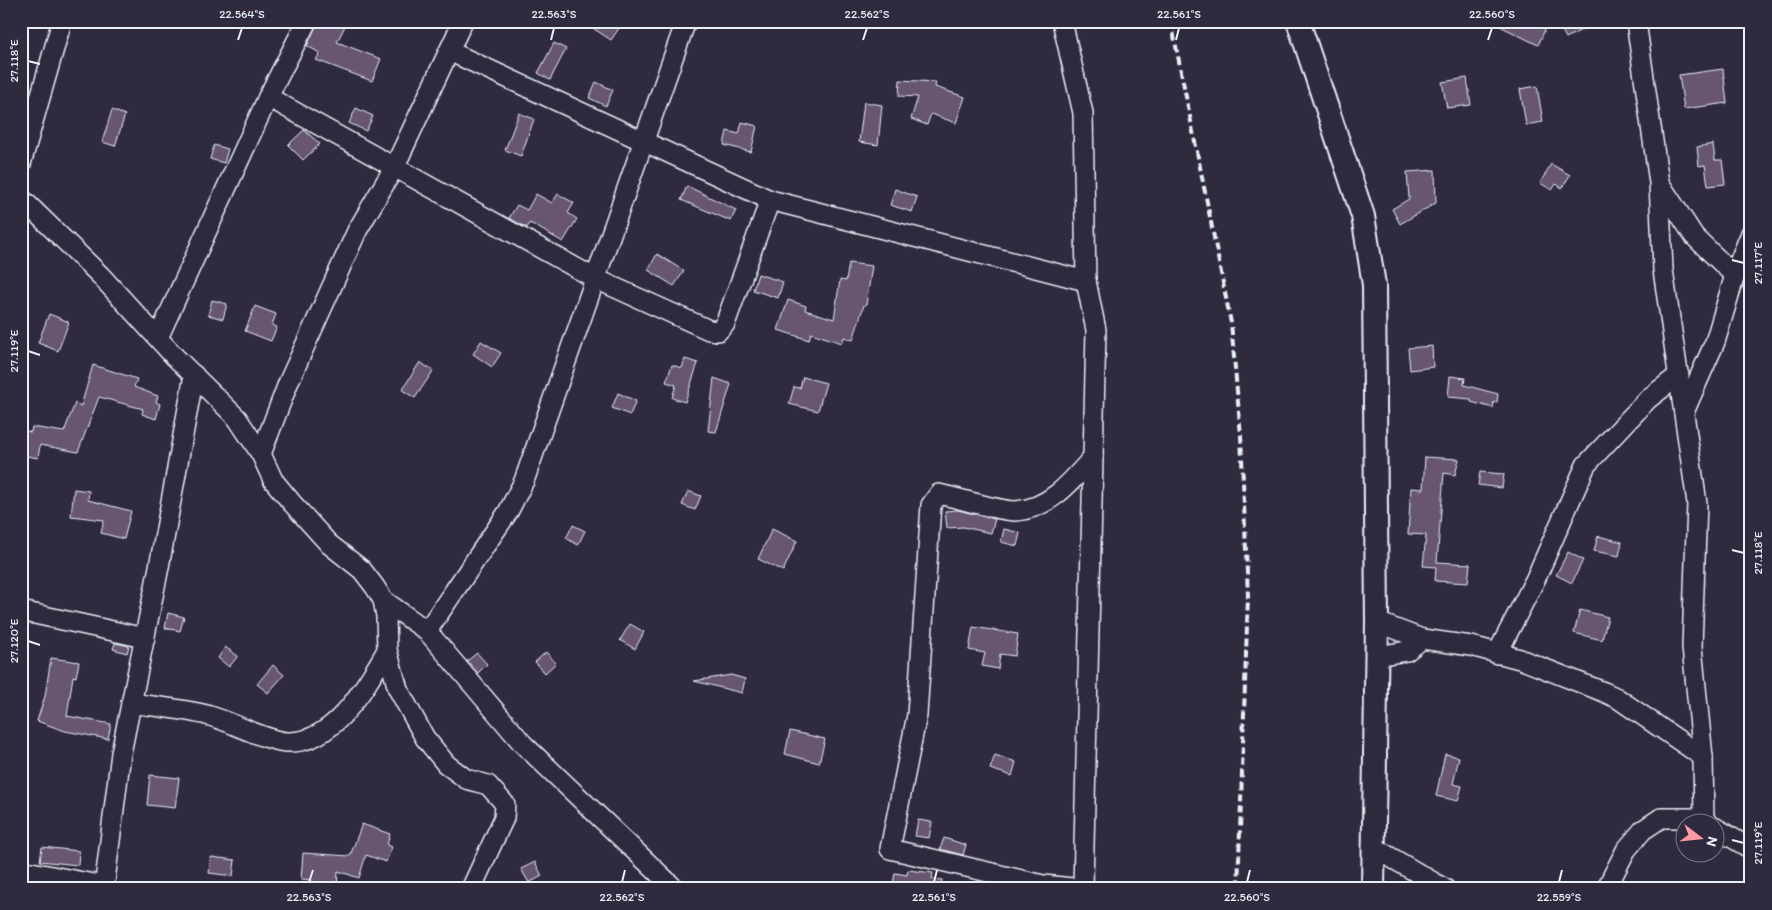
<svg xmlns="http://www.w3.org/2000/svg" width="1772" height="910" font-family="Itim,sans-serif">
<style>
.building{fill:#68566f;stroke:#e8f1f8}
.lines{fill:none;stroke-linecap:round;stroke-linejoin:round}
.minor-casing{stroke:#e8f1f8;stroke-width:22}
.tertiary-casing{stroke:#e8f1f8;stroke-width:26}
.minor{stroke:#2f2a3d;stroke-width:19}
.tertiary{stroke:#2f2a3d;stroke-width:22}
.rail{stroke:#e8f1f8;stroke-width:4;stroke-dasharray:8 4;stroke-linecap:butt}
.ticks{fill:none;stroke:#e8f1f8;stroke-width:2}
.neatline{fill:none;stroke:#e8f1f8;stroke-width:2}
.ticks-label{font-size:12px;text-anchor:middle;fill:#e8f1f8}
</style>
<rect width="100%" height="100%" fill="#2f2a3d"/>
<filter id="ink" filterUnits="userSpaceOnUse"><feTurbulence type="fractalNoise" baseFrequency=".02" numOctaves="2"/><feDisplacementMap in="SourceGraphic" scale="10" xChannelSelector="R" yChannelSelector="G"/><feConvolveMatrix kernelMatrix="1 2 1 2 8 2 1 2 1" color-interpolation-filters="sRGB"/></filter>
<g filter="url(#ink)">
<g class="building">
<polygon points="318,21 336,21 345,26 337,42 381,59 372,81 316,60 320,53 307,46"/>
<polygon points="582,21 624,21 611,40"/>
<polygon points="1490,21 1549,21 1538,45"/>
<polygon points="1557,21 1599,21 1566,38"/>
<polygon points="554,43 566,49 550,80 538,73"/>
<polygon points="1723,69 1727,103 1684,109 1679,75"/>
<polygon points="1467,78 1471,105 1447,108 1442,82"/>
<polygon points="900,80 936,82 935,87 965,97 956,123 931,114 927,125 911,119 918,97 899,96"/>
<polygon points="596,82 613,90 606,106 589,98"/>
<polygon points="1537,86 1543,122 1526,125 1520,89"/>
<polygon points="864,102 882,105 878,145 859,142"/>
<polygon points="356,108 373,116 366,131 349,123"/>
<polygon points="112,110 125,115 115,146 102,142"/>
<polygon points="519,113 534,119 521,156 505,150"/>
<polygon points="742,122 757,126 751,152 724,145 727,131 739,134"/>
<polygon points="304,130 320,144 303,160 288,145"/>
<polygon points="1713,144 1715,160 1722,160 1725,184 1708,186 1705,165 1699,166 1697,147"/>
<polygon points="214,145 228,149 224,163 210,159"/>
<polygon points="1551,164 1570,175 1562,188 1556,184 1552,190 1540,183"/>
<polygon points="1435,170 1436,203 1400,224 1392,209 1409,199 1407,172"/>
<polygon points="687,186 736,210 731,221 681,200"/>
<polygon points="895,189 917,197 912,212 890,205"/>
<polygon points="536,194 552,203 558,194 574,203 568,213 577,219 563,242 530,223 527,228 509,218 517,205 527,210"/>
<polygon points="657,254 684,271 674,286 648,270"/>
<polygon points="849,263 872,266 866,305 864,305 853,340 844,337 842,343 811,333 809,340 778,330 788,300 806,306 805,310 834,319 840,280 846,281"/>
<polygon points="758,274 783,282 778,298 753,290"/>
<polygon points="212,300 227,304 223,319 208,315"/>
<polygon points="255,306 276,314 272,325 277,327 271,341 245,331"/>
<polygon points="49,314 69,322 58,351 38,343"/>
<polygon points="481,341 501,353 492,367 473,354"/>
<polygon points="1432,346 1433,367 1410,370 1408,348"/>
<polygon points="685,359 698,363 685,402 672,398 676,385 666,382 672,365 682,368"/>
<polygon points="420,362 433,371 415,398 402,390"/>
<polygon points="93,365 137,379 134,387 158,396 156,402 160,404 156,419 142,414 143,409 99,397 78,452 40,445 38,458 21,455 21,430 31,432 32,427 64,432 75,403 81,406"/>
<polygon points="1450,376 1465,378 1464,385 1498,394 1497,402 1494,402 1493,408 1471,402 1471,399 1448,397"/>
<polygon points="803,377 826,383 818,411 789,404 794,387 800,388"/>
<polygon points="714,378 731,384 716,432 708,431"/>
<polygon points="618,393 636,401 630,415 612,408"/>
<polygon points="1425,457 1459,459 1455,475 1444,473 1437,562 1470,564 1468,583 1435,581 1436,567 1423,566 1426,535 1408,534 1411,488 1423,489"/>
<polygon points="1480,472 1504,474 1502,488 1478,485"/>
<polygon points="74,489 89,491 88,500 131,511 124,539 101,533 104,520 71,516"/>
<polygon points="688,491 701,496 695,510 682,505"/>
<polygon points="958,510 995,519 991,533 963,527 947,528 945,511"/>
<polygon points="573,525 585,531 578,545 566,538"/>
<polygon points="772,529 797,541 783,571 758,559"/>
<polygon points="1004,529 1020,533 1017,546 1001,542"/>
<polygon points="1598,536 1622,542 1619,556 1594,551"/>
<polygon points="1568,552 1583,560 1572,583 1556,575"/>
<polygon points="1580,610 1608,617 1602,640 1574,633"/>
<polygon points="168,613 184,617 180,631 165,628"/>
<polygon points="630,624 644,632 635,649 620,640"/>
<polygon points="973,627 1018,634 1015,656 1000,654 998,669 982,666 985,653 969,650"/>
<polygon points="115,643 129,646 127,653 113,649"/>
<polygon points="225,647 238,656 229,667 218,658"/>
<polygon points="546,652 556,663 545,673 535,662"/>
<polygon points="477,653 487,664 478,673 467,661"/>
<polygon points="51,658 79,662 76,677 73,676 67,716 111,724 108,739 65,731 37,721 45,696"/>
<polygon points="273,665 284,675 268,693 257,684"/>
<polygon points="731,675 745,679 742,693 694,681"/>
<polygon points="790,731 825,739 819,763 785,754"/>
<polygon points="1445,754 1459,757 1453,784 1462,786 1458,801 1436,796"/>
<polygon points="995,755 1016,762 1012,776 990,769"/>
<polygon points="150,775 179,778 175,808 147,805"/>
<polygon points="918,820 932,822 929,838 915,836"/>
<polygon points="362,824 390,834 387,845 392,847 386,862 366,855 359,878 338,871 337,889 311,889 312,880 301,879 303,853 350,856"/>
<polygon points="944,838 966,845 963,855 940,849"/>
<polygon points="42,847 79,851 78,865 40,861"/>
<polygon points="211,857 235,860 233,876 209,873"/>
<polygon points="535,862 542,876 529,883 521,869"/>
<polygon points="908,870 933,873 932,879 942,880 941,889 892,889 895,873 907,875"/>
</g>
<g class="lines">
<defs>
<g id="minor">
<polyline points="1062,21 1083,113 1086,281 1096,330 1083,889"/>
<polyline points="1636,21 1659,183 1663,270 1697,503 1692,647 1703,757 1704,821"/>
<polyline points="449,51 770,200 1086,281"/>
<polyline points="268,97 596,279 709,330 718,331 725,324 770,200"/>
<polyline points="21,164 62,21"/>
<polyline points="1660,184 1694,236 1735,276"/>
<polyline points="21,198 100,275 175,357 237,418 261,454 273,480 292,503 329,544 362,570 375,587 383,600 386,616 387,650 398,689 425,738 446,764 466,779 488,785 505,804 504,818 471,889"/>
<polyline points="158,338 268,97 307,21"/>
<polyline points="1684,412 1715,342 1738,265 1751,233"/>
<polyline points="261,454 289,381 357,231 395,166 463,21"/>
<polyline points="383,600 427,631 523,744 675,889"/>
<polyline points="21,611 145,638"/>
<polyline points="1377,622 1422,639 1471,646 1520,659 1604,692 1617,698 1703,757"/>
<polyline points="427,631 508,512 524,481 686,21"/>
<polyline points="1497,654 1536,578 1586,465 1648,399 1679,375"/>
<polyline points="1377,656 1407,651 1422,639"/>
<path d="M131 703C157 707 185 709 210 716 232 722 264 740 286 742 334 745 366 686 387 650"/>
<polyline points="1714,827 1751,849"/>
<polyline points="1373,847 1445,889"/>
<polyline points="21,870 104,886"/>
<polyline points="104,889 121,753 159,567 194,375"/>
<path d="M1083 889 1043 885 890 849 917 715 931 505 939 494C958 498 999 511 1015 511 1050 509 1073 480 1093 457"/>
<polyline points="1606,889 1626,850 1643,830 1661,818 1691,818 1707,822"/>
</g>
<polyline id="tertiary" points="1298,21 1363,216 1374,285 1377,622 1373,889"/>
</defs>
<use href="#minor" class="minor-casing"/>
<use href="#tertiary" class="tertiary-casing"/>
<use href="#minor" class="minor"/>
<use href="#tertiary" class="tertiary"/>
<polyline class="rail" points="1171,21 1231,323 1241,436 1248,596 1238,889"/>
</g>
</g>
<path class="ticks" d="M238 40 242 28M551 40 554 28M863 40 867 28M1176 40 1179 28M1488 40 1492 28M28 61 40 64M1732 260 1744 263M28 351 40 355M1732 550 1744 553M28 641 40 645M1732 840 1744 843M309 882 313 870M622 882 625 870M934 882 937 870M1247 882 1250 870M1559 882 1562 870"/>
<rect width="1772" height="910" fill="none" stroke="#2f2a3d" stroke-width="55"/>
<g transform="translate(1700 838) rotate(106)"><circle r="24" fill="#2f2a3d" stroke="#797a88"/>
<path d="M0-4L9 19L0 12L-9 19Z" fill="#ff9aa2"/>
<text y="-8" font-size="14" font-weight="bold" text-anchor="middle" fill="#e8f1f8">N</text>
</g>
<rect x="28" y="28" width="1716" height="854" class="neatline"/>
<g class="ticks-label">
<text x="242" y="18">22.564°S</text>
<text x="554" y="18">22.563°S</text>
<text x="867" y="18">22.562°S</text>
<text x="1179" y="18">22.561°S</text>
<text x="1492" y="18">22.560°S</text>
<text transform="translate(14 61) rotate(-90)" y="4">27.118°E</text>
<text transform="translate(1758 263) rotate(-90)" y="4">27.117°E</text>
<text transform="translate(14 351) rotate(-90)" y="4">27.119°E</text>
<text transform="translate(1758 553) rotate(-90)" y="4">27.118°E</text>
<text transform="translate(14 641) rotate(-90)" y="4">27.120°E</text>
<text transform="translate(1758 843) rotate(-90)" y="4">27.119°E</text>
<text x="309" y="901">22.563°S</text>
<text x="622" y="901">22.562°S</text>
<text x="934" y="901">22.561°S</text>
<text x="1247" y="901">22.560°S</text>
<text x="1559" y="901">22.559°S</text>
</g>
</svg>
